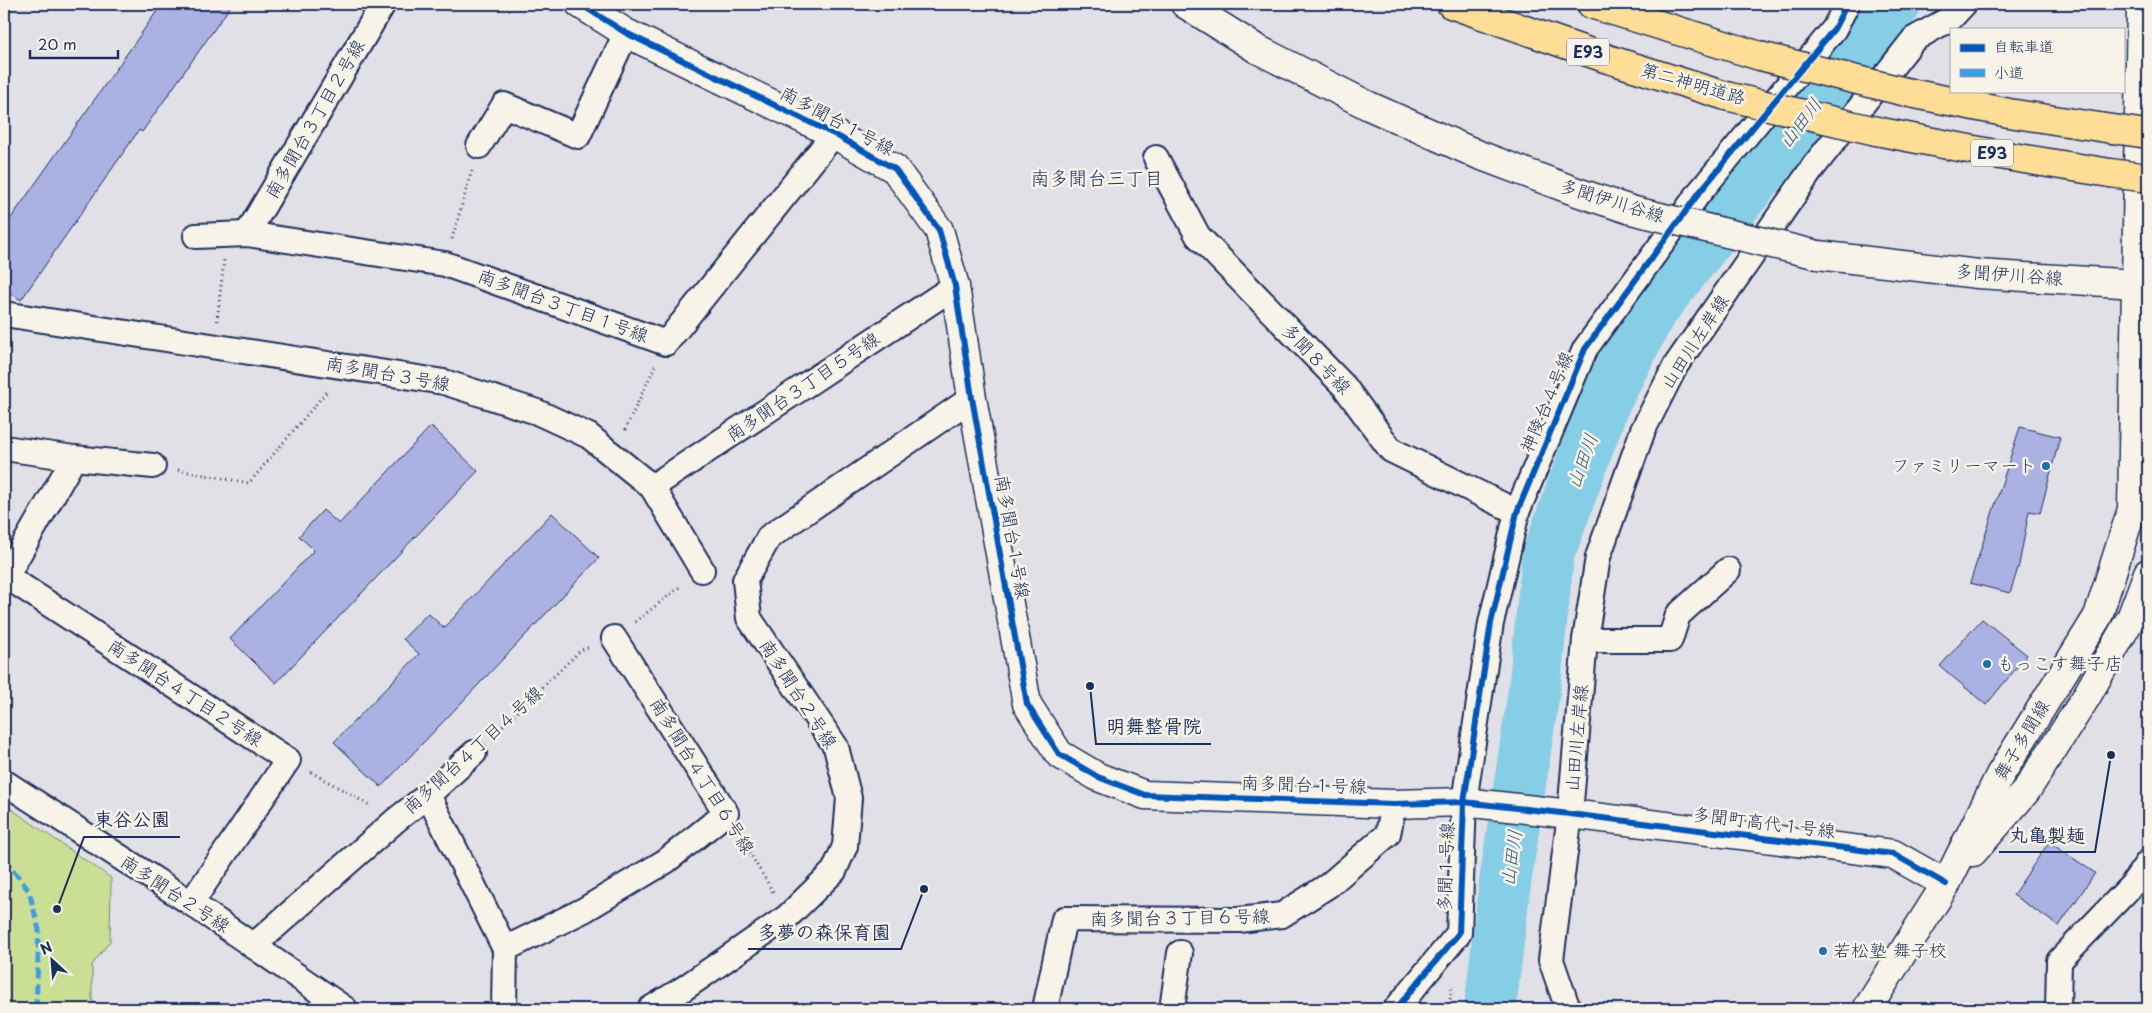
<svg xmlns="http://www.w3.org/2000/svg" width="2152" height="1013" font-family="'Playpen Sans','Klee One',sans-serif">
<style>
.green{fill:#cade94;stroke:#728679}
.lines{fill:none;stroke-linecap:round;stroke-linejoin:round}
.river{stroke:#85cee5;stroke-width:52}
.building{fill:#abb2e3;stroke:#1b2f5e}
.street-casing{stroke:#1b2f5e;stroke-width:28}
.secondary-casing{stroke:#1b2f5e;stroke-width:31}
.highway-casing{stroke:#1b2f5e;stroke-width:31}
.path{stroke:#1b2f5e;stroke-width:3;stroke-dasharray:1 4;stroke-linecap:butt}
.street{stroke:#f7f3e8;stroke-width:24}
.secondary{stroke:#f7f3e8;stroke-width:28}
.highway{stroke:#fedd96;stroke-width:28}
.secondary-bridge-casing{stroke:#1b2f5e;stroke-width:31;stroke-linecap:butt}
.highway-bridge-casing{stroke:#1b2f5e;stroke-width:31;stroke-linecap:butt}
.secondary-bridge{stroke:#f7f3e8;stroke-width:28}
.highway-bridge{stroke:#fedd96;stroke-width:28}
.quiet{stroke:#3b9de6;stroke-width:5;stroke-dasharray:10 5;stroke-linecap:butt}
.cycleway-casing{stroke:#f7f3e8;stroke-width:9}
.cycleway{stroke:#0057b8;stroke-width:6}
.poi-dot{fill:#1f6fb2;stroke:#f7f3e8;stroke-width:2}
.labels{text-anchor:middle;stroke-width:5;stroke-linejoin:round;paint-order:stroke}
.shield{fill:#f7f3e8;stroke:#5d6a87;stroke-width:1}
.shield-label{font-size:16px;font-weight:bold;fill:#1b2f5e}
.street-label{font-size:18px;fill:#1b2f5e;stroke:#f7f3e8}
.poi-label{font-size:18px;fill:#1b2f5e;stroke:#f7f3e8;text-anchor:start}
.water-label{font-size:19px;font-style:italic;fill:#365780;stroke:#f7f3e8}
.neighbourhood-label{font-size:19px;fill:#1b2f5e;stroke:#f7f3e8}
.leader{fill:none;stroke:#1b2f5e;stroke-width:2}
.callout-dot{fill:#1b2f5e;stroke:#f7f3e8;stroke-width:2}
.callout-label{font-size:19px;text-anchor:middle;font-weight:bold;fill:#1b2f5e;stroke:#f7f3e8;stroke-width:5;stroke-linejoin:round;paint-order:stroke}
</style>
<rect width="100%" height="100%" fill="#e0e0e6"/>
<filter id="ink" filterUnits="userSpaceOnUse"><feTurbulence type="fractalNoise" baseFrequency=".02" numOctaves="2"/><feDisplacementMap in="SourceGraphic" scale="10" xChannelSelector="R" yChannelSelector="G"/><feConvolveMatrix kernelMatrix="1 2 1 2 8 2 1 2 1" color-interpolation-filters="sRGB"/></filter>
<g filter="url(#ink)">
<polygon class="green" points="4,804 111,878 110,941 92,965 92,999 98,1009 4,1009"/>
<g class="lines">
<polyline class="river" points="1490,1009 1505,883 1534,691 1548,555 1603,405 1650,312 1878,22 1895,4"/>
</g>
<g class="building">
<polygon points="162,4 232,4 142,132 139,130 21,300 4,289 4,228"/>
<polygon points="431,426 478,471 276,683 230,639 314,550 299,536 323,510 339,524"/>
<polygon points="2020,427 2060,437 2040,513 2029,511 2019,565 2010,593 1970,583"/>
<polygon points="552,513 599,558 381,787 334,742 419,654 403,639 428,613 444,628"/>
<polygon points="1982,619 2027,655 1986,705 1940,666"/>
<polygon points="2049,842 2095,873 2059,926 2013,895"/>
</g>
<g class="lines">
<defs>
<g id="street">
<polyline points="479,146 504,105 578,136 626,33"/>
<polyline points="1156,158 1198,236 1344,386 1391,450 1517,512"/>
<polyline points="247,234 383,4"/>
<polyline points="196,236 247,234 445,264 666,343 834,134"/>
<polyline points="4,314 444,382 537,412 589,436 652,487 702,570"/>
<polyline points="4,448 74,458 153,466"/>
<polyline points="652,487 955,286"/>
<polyline points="6,576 288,760 191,903"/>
<polyline points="4,580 74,458"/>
<polyline points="1585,640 1670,640 1678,615 1728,570"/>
<polyline points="4,782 191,903 345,1009"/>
<polyline points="428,795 505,949 504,1009"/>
<polyline points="253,946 396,820 428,795 474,753"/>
<polyline points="505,949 584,910 666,861 726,813 614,638"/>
<polyline points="650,1009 683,989 787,917 834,871 845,846 849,798 836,747 749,618 745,580 769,537 972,398"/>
<polyline points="1045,1009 1064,919 1239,920 1282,915 1329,885 1388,834 1394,804"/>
<polyline points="1172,1009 1180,953"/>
<polyline points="1396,1009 1459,933 1464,802 1491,623 1517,512 1585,349 1699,193 1834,29 1847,4"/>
<polyline points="1568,1009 1551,960 1570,814 1585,640 1598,557 1643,430 1676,365 1814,166 1914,39 1951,18 1964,4"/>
<polyline points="2058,1009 2059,961 2132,885 2148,862"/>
</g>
<g id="secondary">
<polyline points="580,4 626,33 834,134 895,169 939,230 955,286 972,398 1027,704 1059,754 1098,777 1145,795 1394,804 1464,802 1570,814 1893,854 1946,884"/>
<polyline points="1185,4 1257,49 1369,106 1479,155 1577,192 1631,210"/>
<polyline points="1818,255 1978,274 2136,284"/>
<polyline points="1973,852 2026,791 2085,699 2131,618 2148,573"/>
<polyline points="1867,1009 1946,884 2000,775 2098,616 2132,509 2141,4"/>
</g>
<g id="highway">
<polyline points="1451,4 1608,59 1726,96"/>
<polyline points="1591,4 1760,56"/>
<polyline points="1910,93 2009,113 2112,129"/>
<polyline points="1876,131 2000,155 2110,173"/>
</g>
</defs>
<use href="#street" class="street-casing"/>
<use href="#secondary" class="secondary-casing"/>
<use href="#highway" class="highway-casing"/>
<g class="path">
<polyline points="452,239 472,170"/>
<polyline points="217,321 224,260"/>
<polyline points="625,430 655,366"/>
<polyline points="178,470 249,483 328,390"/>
<polyline points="635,622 681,586"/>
<polyline points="492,736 581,650 590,647"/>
<polyline points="311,772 371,806"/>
<polyline points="739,835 773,892"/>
<polyline points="1449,1009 1452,985"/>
</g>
<use href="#street" class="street"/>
<use href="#secondary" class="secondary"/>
<use href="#highway" class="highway"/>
<defs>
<polyline id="secondary-bridge" points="1631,210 1818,255"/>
<g id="highway-bridge">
<polyline points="1760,56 1910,93"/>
<polyline points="1726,96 1876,131"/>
<polyline points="2112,129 2148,134"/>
<polyline points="2110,173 2148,178"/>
</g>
</defs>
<use href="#secondary-bridge" class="secondary-bridge-casing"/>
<use href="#highway-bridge" class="highway-bridge-casing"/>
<use href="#secondary-bridge" class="secondary-bridge"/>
<use href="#highway-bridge" class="highway-bridge"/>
<polyline class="quiet" points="4,858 29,891 39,930 36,1009"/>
<defs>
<g id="cycleway">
<polyline points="580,4 626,33 834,134 895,169 939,230 955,286 972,398 1027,704 1059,754 1098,777 1145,795 1394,804 1464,802 1570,814 1893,854 1946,884"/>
<polyline points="1396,1009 1459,933 1464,802 1491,623 1517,512 1585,349 1699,193 1834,29 1847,4"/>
</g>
</defs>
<use href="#cycleway" class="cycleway-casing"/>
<use href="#cycleway" class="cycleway"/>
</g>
</g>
<g class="poi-dot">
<circle cx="2046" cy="466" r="5"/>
<circle cx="1987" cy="664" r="5"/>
<circle cx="1823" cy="951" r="5"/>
</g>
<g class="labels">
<g class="shield">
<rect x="1567" y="38.5" width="42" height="27" rx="4"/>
<rect x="1971" y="139.5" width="42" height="27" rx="4"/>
</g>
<g class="shield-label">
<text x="1588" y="58">E93</text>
<text x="1992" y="159">E93</text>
</g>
<g class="street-label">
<text transform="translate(1693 84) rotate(16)" y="6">第二神明道路</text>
<text transform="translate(315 119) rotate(-60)" y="6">南多聞台３丁目２号線</text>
<text transform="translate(837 121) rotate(28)" y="6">南多聞台１号線</text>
<text transform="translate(1612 201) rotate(17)" y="6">多聞伊川谷線</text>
<text transform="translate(2009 275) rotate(4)" y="6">多聞伊川谷線</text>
<text transform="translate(563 306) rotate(20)" y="6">南多聞台３丁目１号線</text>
<text transform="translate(1695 342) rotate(-57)" y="6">山田川左岸線</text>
<text transform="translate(1316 359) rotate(46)" y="6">多聞８号線</text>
<text transform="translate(388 374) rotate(10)" y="6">南多聞台３号線</text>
<text transform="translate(803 387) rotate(-34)" y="6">南多聞台３丁目５号線</text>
<text transform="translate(1547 402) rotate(-67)" y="6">神陵台４号線</text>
<text transform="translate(1012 537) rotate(80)" y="6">南多聞台１号線</text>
<text transform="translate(185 693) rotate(33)" y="6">南多聞台４丁目２号線</text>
<text transform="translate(798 694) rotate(57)" y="6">南多聞台２号線</text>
<text transform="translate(1577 738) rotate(-85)" y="6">山田川左岸線</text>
<text transform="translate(2022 740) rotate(-59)" y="6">舞子多聞線</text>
<text transform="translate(473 750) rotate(-42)" y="6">南多聞台４丁目４号線</text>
<text transform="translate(702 776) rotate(58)" y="6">南多聞台４丁目６号線</text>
<text transform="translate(1304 785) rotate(2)" y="6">南多聞台１号線</text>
<text transform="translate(1764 823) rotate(7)" y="6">多聞町高代１号線</text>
<text transform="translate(1446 867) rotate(-88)" y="6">多聞１号線</text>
<text transform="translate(175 894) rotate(33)" y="6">南多聞台２号線</text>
<text transform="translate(1180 918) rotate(-1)" y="6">南多聞台３丁目６号線</text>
</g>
<g class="poi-label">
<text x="2036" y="472" text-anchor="end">ファミリーマート</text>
<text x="1997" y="670">もっこす舞子店</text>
<text x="1833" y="957">若松塾 舞子校</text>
</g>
<g class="water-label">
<text transform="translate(1800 123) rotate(-52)" y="7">山田川</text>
<text transform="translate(1582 461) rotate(-70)" y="7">山田川</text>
<text transform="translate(1511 858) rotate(-82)" y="7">山田川</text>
</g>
<g class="neighbourhood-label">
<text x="1097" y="185">南多聞台三丁目</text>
</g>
</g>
<path class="leader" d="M1090 686L1096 744H1211M57 909L84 837H180M2111 755L2095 852H1999M924 889L901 949H748"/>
<g class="callout-dot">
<circle cx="1090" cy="686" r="5"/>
<circle cx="57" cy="909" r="5"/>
<circle cx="2111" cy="755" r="5"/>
<circle cx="924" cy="889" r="5"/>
</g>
<g class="callout-label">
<text x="1154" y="733">明舞整骨院</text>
<text x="132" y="826">東谷公園</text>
<text x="2047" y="842">丸亀製麺</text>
<text x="824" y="939">多夢の森保育園</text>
</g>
<rect width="2152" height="1013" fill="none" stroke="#f7f3e8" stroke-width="20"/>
<rect x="10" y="10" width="2132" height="993" fill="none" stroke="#1b2f5e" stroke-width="2" filter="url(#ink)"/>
<rect x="1950" y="28" width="175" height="65" fill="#f7f3e8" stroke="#9fa5b1"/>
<rect x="1960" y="44" width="25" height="8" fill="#0057b8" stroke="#9fa5b1"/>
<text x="1994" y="52" font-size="15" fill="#1b2f5e">自転車道</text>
<rect x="1960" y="69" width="25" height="8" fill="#3b9de6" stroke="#9fa5b1"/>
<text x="1994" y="78" font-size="15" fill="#1b2f5e">小道</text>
<g transform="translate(52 960) rotate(334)" stroke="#f7f3e8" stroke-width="4" paint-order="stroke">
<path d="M0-4L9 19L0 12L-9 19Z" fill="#1b2f5e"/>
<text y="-8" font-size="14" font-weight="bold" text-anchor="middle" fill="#1b2f5e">N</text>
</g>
<path d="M30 50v8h88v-8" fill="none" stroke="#1b2f5e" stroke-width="2.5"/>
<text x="38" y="50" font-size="15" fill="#1b2f5e" stroke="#f7f3e8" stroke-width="4" paint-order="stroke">20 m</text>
</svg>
